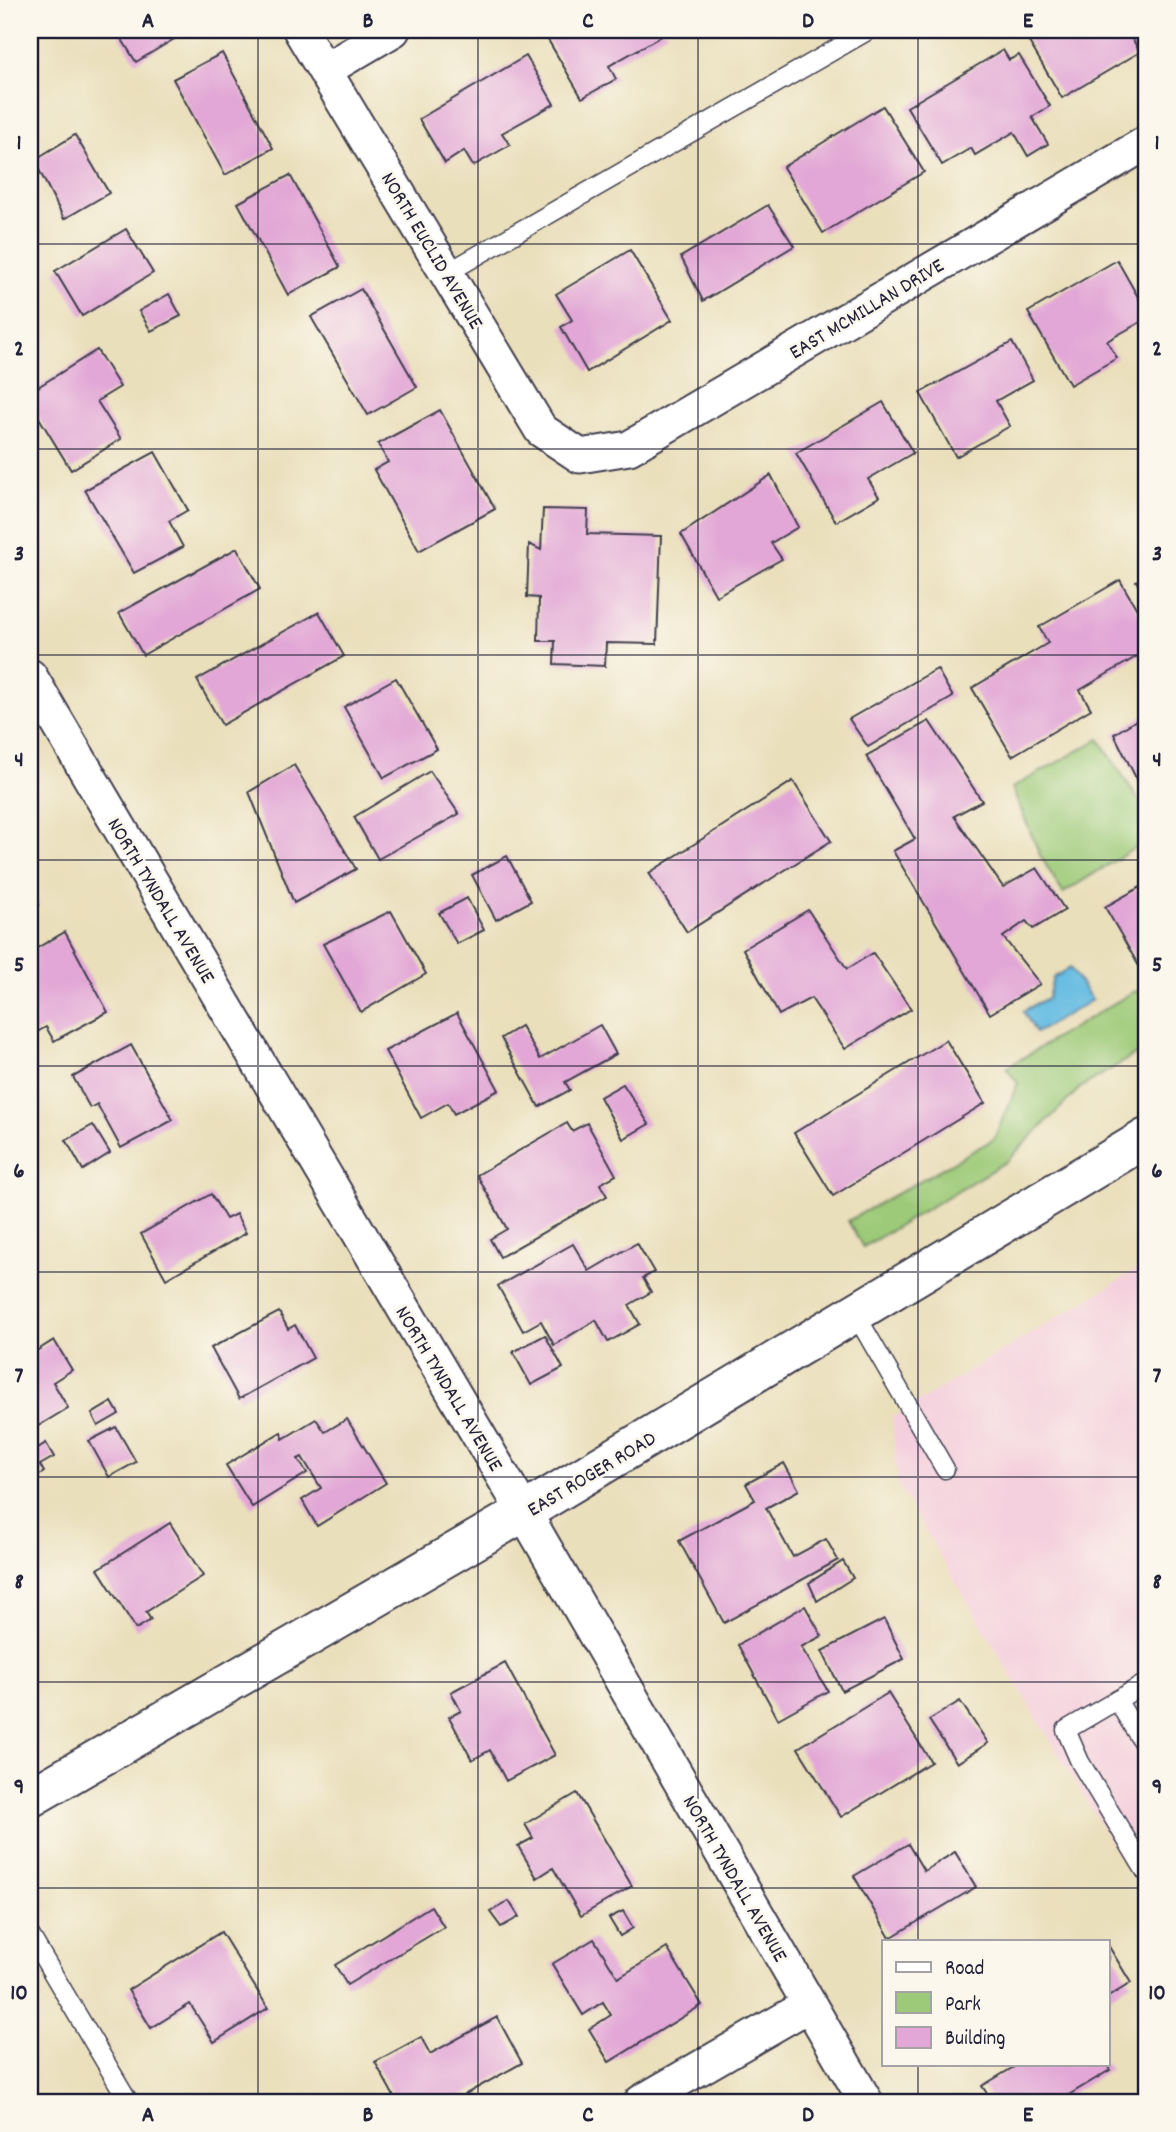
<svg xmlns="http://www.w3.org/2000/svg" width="1176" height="2132" font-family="Dekko,sans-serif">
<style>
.built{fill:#f4cfdd}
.green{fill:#9dca78;stroke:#60765a;stroke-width:2}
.water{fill:#65bce2;stroke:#446f8e;stroke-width:2}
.building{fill:#e2a7d6}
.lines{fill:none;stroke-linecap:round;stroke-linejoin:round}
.lane-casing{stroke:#403e4e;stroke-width:21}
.street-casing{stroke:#403e4e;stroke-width:37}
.secondary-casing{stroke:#403e4e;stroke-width:42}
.lane{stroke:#fff;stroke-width:18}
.street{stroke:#fff;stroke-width:33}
.secondary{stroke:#fff;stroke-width:38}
.grid{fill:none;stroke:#22223b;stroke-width:2;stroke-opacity:0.55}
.labels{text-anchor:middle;stroke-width:5;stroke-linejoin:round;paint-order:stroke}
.street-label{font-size:21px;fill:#22223b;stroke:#fbf7ec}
.neatline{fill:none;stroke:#22223b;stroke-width:2.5}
.grid-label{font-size:23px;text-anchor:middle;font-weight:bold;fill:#22223b}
</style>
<rect width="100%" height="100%" fill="#fbf7ec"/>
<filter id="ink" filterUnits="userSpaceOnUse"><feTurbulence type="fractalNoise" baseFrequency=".0143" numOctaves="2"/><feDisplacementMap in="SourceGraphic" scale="14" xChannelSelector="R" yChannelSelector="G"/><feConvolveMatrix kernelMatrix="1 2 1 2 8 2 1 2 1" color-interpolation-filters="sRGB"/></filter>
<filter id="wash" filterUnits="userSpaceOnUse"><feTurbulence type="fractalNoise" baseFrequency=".00686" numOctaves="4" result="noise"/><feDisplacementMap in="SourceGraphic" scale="28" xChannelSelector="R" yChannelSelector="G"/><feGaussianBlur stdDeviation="1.57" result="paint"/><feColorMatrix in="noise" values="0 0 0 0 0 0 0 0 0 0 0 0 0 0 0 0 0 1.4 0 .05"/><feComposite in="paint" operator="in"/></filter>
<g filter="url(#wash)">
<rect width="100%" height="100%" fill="#eadfbb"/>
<polygon class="built" points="1146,1264 1146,1901 898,1485 892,1418"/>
<g class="green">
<polygon points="1099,739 1146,812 1146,841 1063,893 1040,855 1012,788"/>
<polygon points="1146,990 1146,1048 1080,1088 1007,1161 863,1247 848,1221 994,1139 1018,1083 1006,1068 1133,992"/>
</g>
<polygon class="water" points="1070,968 1092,1000 1036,1033 1023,1011 1048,998 1053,978"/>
<g id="blocks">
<g class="building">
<polygon points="116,30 189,30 136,62"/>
<polygon points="561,30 665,30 667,33 609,66 616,79 582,98 547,38"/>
<polygon points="1022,30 1127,30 1140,52 1062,98"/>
<polygon points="1003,50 1009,60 1019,55 1050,106 1032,117 1048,144 1028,156 1014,132 975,155 971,148 942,165 907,107"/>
<polygon points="222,53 273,148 225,175 173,79"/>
<polygon points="526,56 554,104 502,133 510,145 473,166 464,151 445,163 419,119"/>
<polygon points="883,106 924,172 823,233 783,167"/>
<polygon points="75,135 109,193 64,219 34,160"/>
<polygon points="290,175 340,267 288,295 238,203"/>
<polygon points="768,205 794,246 703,301 681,257"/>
<polygon points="126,229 153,273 82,316 55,271"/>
<polygon points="630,250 672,320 587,372 561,327 572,320 556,294"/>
<polygon points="1117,260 1146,311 1146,319 1107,341 1117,358 1070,385 1028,312"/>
<polygon points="361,289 417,387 368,415 311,317"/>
<polygon points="169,294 181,316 151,331 139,311"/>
<polygon points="1012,342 1033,380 996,401 1010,426 956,457 920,393"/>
<polygon points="97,350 120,387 97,401 121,439 71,470 30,403 30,392"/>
<polygon points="883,402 913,453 868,479 879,497 836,522 796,453"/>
<polygon points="440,410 495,509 419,551 374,470 388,462 378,444"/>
<polygon points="155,452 188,510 169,521 183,547 134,573 85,490"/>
<polygon points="771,475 798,527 771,543 782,559 716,596 681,534"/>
<polygon points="543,509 588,510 587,534 661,536 657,644 606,643 605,666 554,664 555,641 538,641 539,598 527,597 529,544 541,550"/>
<polygon points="237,548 260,589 143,655 119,613"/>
<polygon points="1146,576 1146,599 1136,581"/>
<polygon points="1120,580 1146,625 1146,651 1080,690 1091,709 1012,756 972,688 1048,643 1039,627"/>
<polygon points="319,612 344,656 222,725 197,680"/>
<polygon points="937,669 953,697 868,747 849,719"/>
<polygon points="396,678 437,749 384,778 344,707"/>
<polygon points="1146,714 1146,790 1143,792 1114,734"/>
<polygon points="929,721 982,801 954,816 1003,887 1037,868 1065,910 1033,929 1026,921 1003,937 1040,984 990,1014 893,851 915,839 866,756"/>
<polygon points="294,765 356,869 294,903 249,792"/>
<polygon points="430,771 459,814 378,859 354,817"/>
<polygon points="793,781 831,841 687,932 649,873"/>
<polygon points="507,856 531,901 496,920 472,875"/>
<polygon points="1146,884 1146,974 1144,975 1105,907"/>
<polygon points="30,889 39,905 30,910"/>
<polygon points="467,898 484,930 457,944 439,913"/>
<polygon points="808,910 847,969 873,953 911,1009 845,1049 811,998 779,1015 743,949"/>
<polygon points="391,911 426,974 361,1012 323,944"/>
<polygon points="65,932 108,1012 54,1041 46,1027 30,1036 30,952"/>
<polygon points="457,1013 499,1090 454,1114 448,1103 421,1118 385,1051"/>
<polygon points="600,1025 616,1054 565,1082 570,1090 539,1107 501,1038 521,1026 540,1059"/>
<polygon points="946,1040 985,1103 833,1196 794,1133"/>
<polygon points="131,1045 173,1120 121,1148 97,1104 90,1108 73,1077"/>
<polygon points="623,1084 649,1124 623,1139 600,1097"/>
<polygon points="567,1123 572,1131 587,1123 616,1175 600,1184 607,1196 500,1257 490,1239 507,1229 477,1175"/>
<polygon points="93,1125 110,1153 83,1170 66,1140"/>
<polygon points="211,1194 226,1219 236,1214 246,1233 166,1279 141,1234"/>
<polygon points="637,1243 654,1272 643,1278 651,1292 629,1305 640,1324 608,1342 596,1320 554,1345 541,1321 523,1331 498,1286 573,1244 589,1271"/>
<polygon points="279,1312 288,1329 295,1325 313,1358 239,1399 211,1348"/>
<polygon points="545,1335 563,1368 531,1385 513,1352"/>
<polygon points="54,1340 72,1370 53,1382 68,1408 30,1431 30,1355"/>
<polygon points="112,1402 119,1414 98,1426 92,1414"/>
<polygon points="316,1419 325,1432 347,1419 386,1483 317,1526 302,1500 321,1488 302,1457 298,1459 307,1473 252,1507 226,1465 281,1432 283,1439"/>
<polygon points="116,1427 136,1462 109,1477 89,1441"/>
<polygon points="46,1443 54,1457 40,1465 44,1472 30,1481 30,1453"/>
<polygon points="784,1463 799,1490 766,1508 793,1557 826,1539 838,1560 724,1623 679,1541 755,1500 746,1484"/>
<polygon points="170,1523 203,1576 146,1612 151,1620 136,1629 98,1569"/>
<polygon points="843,1561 853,1578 817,1601 809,1583"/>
<polygon points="805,1606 822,1636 801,1647 828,1691 778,1719 738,1645"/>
<polygon points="884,1619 904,1659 842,1691 822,1651"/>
<polygon points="505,1663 555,1755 506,1781 490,1750 472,1760 449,1717 461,1711 451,1692"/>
<polygon points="888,1693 931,1762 841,1817 798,1748"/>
<polygon points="960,1701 988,1743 957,1763 929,1720"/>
<polygon points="577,1793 632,1886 581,1916 553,1868 537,1878 518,1846 533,1838 525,1824"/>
<polygon points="908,1844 924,1871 955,1852 976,1887 890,1938 854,1876"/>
<polygon points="509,1901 519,1917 501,1927 490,1912"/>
<polygon points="431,1906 444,1927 347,1985 335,1965"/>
<polygon points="623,1911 633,1928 620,1936 609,1918"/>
<polygon points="221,1932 268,2008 214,2042 190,2004 151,2028 128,1990"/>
<polygon points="594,1939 618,1978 667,1948 702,2005 609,2062 589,2029 611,2015 603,2002 583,2015 552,1964"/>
<polygon points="1108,1945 1131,1983 1108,1997"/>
<polygon points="497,2017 522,2063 455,2100 456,2102 397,2102 375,2062 421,2037 430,2054"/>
<polygon points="1019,2064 1106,2064 1110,2070 1057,2102 993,2102 982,2086"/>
</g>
</g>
</g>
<g filter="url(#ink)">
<use href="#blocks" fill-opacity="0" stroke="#403e4e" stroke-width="2"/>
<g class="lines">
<defs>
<g id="lane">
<polyline points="447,273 869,30"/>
<polyline points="856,1315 945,1469"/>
<polyline points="1146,1683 1066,1730 1080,1762 1146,1872"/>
<polyline points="1117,1700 1146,1748"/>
<polyline points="30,1935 129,2102"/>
</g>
<g id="street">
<polyline points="300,30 541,430 580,456 629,448 1146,143"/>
<polyline points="325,70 393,30"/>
<polyline points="30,676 524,1512 866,2102"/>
<polyline points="641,2102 809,2005"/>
</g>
<polyline id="secondary" points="30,1798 524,1512 1146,1138"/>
</defs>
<use href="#lane" class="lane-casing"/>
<use href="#street" class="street-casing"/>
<use href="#secondary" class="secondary-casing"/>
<use href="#lane" class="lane"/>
<use href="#street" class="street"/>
<use href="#secondary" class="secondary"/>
</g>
</g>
<path class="grid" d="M258 30V2102M478 30V2102M698 30V2102M918 30V1941M30 244H1146M30 449H1146M30 655H1146M30 860H1146M30 1066H1146M30 1272H1146M30 1477H1146M30 1682H1146M30 1888H1146M918 2064V2102"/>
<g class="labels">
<g class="street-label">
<text transform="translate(433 250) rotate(59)" y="7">NORTH EUCLID AVENUE</text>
<text transform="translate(866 308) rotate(-31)" y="7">EAST MCMILLAN DRIVE</text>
<text transform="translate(162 900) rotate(59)" y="7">NORTH TYNDALL AVENUE</text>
<text transform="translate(450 1388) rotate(59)" y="7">NORTH TYNDALL AVENUE</text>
<text transform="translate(591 1473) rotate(-31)" y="7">EAST ROGER ROAD</text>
<text transform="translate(736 1878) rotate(60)" y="7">NORTH TYNDALL AVENUE</text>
</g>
</g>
<rect width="1176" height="2132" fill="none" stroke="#fbf7ec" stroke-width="77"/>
<rect x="882" y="1940" width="228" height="126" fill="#fbf7ec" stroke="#a4a2a5" stroke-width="2"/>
<rect x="896" y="1962" width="35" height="10" fill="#ffffff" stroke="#a4a2a5" stroke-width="2"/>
<text x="945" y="1974" font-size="21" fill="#22223b">Road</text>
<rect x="896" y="1992" width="35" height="21" fill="#9dca78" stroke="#a4a2a5" stroke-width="2"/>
<text x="945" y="2010" font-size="21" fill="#22223b">Park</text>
<rect x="896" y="2027" width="35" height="21" fill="#e2a7d6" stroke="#a4a2a5" stroke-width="2"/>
<text x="945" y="2044" font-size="21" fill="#22223b">Building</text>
<rect x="38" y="38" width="1100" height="2056" class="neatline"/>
<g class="grid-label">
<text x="148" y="27">A</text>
<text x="368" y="27">B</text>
<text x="588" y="27">C</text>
<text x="808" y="27">D</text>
<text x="1028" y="27">E</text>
<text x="19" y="149">1</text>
<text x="1157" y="149">1</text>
<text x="19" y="355">2</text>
<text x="1157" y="355">2</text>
<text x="19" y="560">3</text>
<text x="1157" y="560">3</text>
<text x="19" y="766">4</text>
<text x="1157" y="766">4</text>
<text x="19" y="971">5</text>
<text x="1157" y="971">5</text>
<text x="19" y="1177">6</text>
<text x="1157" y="1177">6</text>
<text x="19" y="1382">7</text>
<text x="1157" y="1382">7</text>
<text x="19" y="1588">8</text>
<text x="1157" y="1588">8</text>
<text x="19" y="1793">9</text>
<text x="1157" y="1793">9</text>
<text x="19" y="1999">10</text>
<text x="1157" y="1999">10</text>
<text x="148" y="2121">A</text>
<text x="368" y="2121">B</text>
<text x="588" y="2121">C</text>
<text x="808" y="2121">D</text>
<text x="1028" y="2121">E</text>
</g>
</svg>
